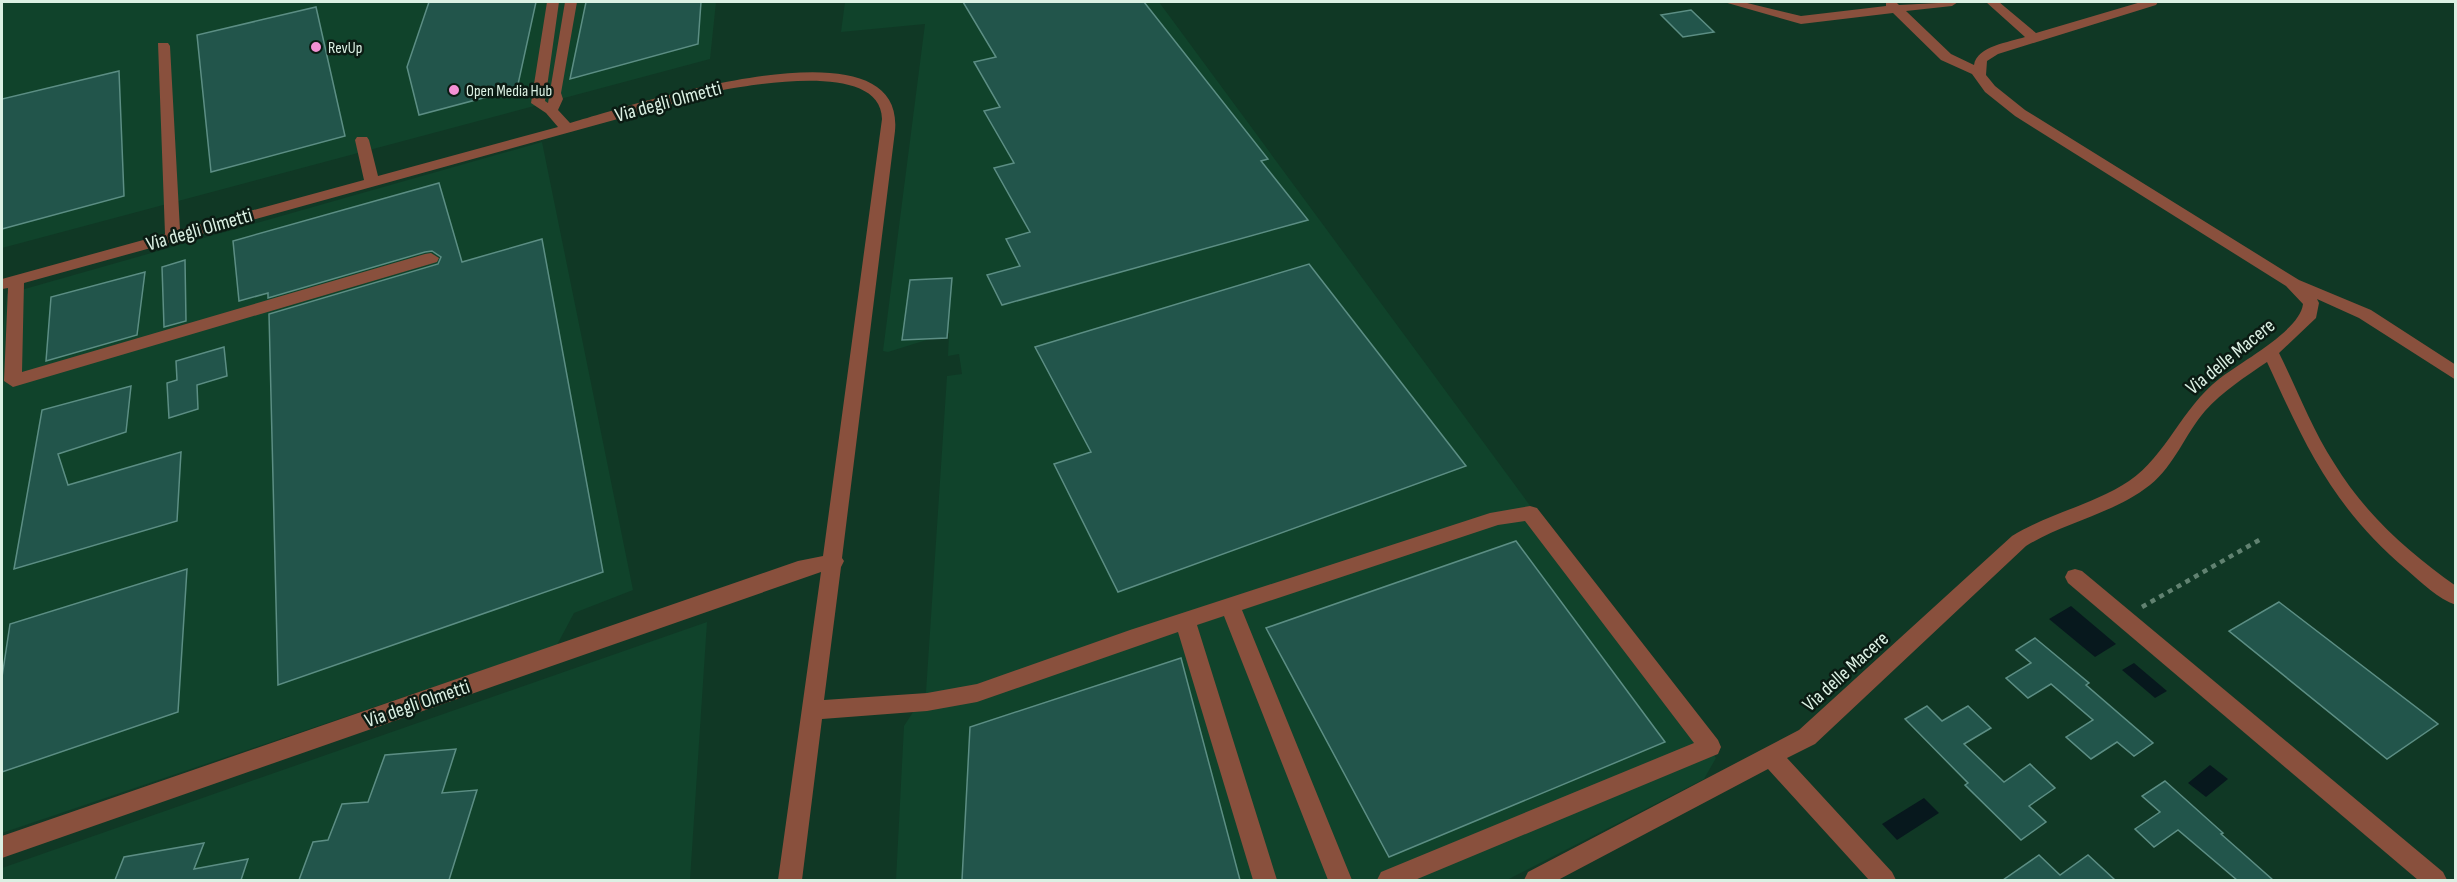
<svg xmlns="http://www.w3.org/2000/svg" width="2457" height="882" font-family="'Sofia Sans Condensed',sans-serif">
<style>
.built{fill:#10432b}
.water{fill:#07181d}
.building{fill:#22554b;stroke:#5c8e84;stroke-width:1.5}
.lines{fill:none;stroke-linecap:round;stroke-linejoin:round}
.path{stroke:#618271;stroke-width:4.5;stroke-dasharray:5 5;stroke-linecap:butt}
.minor{fill:#89503d;fill-rule:evenodd}
.poi-dot{fill:#f391d5;stroke:#0b1b13;stroke-width:2}
.labels{text-anchor:middle;stroke-width:5;stroke-linejoin:round;paint-order:stroke}
.far-poi-label{font-size:16px;fill:#dbf0e3;stroke:#0b1b13;text-anchor:start}
.street-label{font-size:20px;fill:#dbf0e3;stroke:#0b1b13}
</style>
<rect width="100%" height="100%" fill="#103825"/>
<g class="built">
<polygon points="2,2 716,2 710,59 2,248"/>
<polygon points="845,2 1159,2 1716,758 1704,779 1507,880 896,880 904,726 926,692 947,376 962,374 959,354 948,356 949,333 888,352 883,351 925,24 841,32"/>
<polygon points="542,142 633,590 574,613 557,645 2,833 2,339 7,294"/>
<polygon points="707,622 690,880 2,880 2,868"/>
</g>
<g class="water">
<polygon points="2071,606 2116,644 2095,657 2049,619"/>
<polygon points="2134,663 2167,691 2155,698 2122,670"/>
<polygon points="2210,765 2228,779 2206,797 2188,783"/>
<polygon points="1924,798 1939,813 1897,840 1882,824"/>
</g>
<g class="building">
<polygon points="429,2 536,2 517,89 419,115 407,67"/>
<polygon points="586,2 701,2 698,44 570,79"/>
<polygon points="963,2 1144,2 1268,159 1261,161 1308,220 1002,305 987,275 1020,266 1006,239 1030,232 994,168 1014,163 984,111 1000,107 974,62 996,57"/>
<polygon points="316,7 345,136 211,172 197,35"/>
<polygon points="1691,10 1714,32 1683,37 1661,15"/>
<polygon points="119,71 124,196 2,229 2,99"/>
<polygon points="439,183 462,262 542,239 603,572 278,685 269,314 438,264 441,257 432,251 425,252 268,298 268,293 239,301 233,241"/>
<polygon points="185,260 186,321 164,327 162,267"/>
<polygon points="1309,264 1466,466 1118,592 1054,464 1091,452 1035,347"/>
<polygon points="145,272 137,335 46,361 51,297"/>
<polygon points="952,278 947,338 902,340 910,280"/>
<polygon points="224,347 227,376 197,385 198,409 169,418 167,383 177,380 176,361"/>
<polygon points="131,386 126,432 58,454 68,485 181,452 177,521 14,569 42,410"/>
<polygon points="1516,541 1665,742 1389,857 1266,628"/>
<polygon points="187,569 178,712 2,772 2,677 10,624"/>
<polygon points="2279,602 2438,724 2387,759 2229,631"/>
<polygon points="2035,638 2089,683 2086,685 2153,743 2134,756 2117,742 2091,759 2066,737 2093,720 2051,684 2028,698 2006,678 2031,663 2016,650"/>
<polygon points="1181,658 1240,880 962,880 970,727"/>
<polygon points="1927,706 1942,721 1968,706 1991,728 1964,744 2004,782 2030,764 2055,788 2029,806 2046,822 2021,840 1965,785 1968,783 1905,719"/>
<polygon points="456,749 442,793 477,790 449,880 299,880 313,842 328,840 342,804 368,802 385,755"/>
<polygon points="2165,781 2223,833 2221,834 2273,880 2237,880 2178,830 2154,847 2135,829 2160,812 2142,796"/>
<polygon points="204,843 194,869 248,859 241,880 115,880 124,857"/>
<polygon points="2039,855 2060,875 2088,855 2115,880 2003,880"/>
</g>
<g class="lines">
<polyline class="path" points="2142,607 2261,539"/>
<g class="minor">
<path d="M547 2H559L545 101 548 103 565 2H577L561 93 563 99 558 110 570 123C625 108 906 12 895 131L842 558 844 561 841 567 824 700 927 693 977 684 1130 630 1490 513 1530 506 1537 508 1718 740 1721 747 1718 754 1415 880H1377L1381 872 1694 743 1525 521 1498 525 1242 610 1352 880H1328L1224 616 1197 625 1277 880H1253L1178 632 977 702 927 711 822 719 802 880H778L821 572 2 858V836L798 561 823 556 882 119C881 62 759 84 723 90L24 283 22 372 425 254 431 253 439 258 437 262 13 387 4 381 8 288 2 289V279L165 234 158 43H168L170 46 180 230 364 180 355 140 357 137H367L369 140 378 176 558 127 546 113 531 103Z"/>
<path d="M1724 2H1743L1801 16 1886 6V2H1896L1899 5 1958 2 1952 6 1906 11 1951 54 1974 65C1977 46 2010 42 2025 37L1986 2H1999L2036 33 2141 2H2158L2156 5 1998 54 1987 61 1986 75 1995 86 2025 110 2299 280 2371 310 2456 365V380L2359 318 2317 299 2319 303 2316 318 2279 353C2297 389 2312 429 2334 463 2364 513 2409 553 2456 586V605C2438 599 2421 582 2407 570 2332 506 2307 449 2267 362 2245 377 2223 391 2205 411 2185 434 2175 465 2150 485 2113 514 2065 522 2026 546L1815 744 1787 758 1892 872 1896 880H1869L1768 769 1558 880H1524L1528 872 1799 730 2012 536C2049 513 2093 505 2129 481 2167 455 2181 409 2219 379 2240 362 2300 331 2303 304L2286 286 2015 116 1985 92 1972 74 1941 60 1893 13 1801 24Z"/>
<polygon points="2075,569 2082,571 2443,872 2447,880 2418,880 2068,583 2065,577 2068,571"/>
</g>
</g>
<g class="poi-dot">
<circle cx="316" cy="47" r="6"/>
<circle cx="454" cy="90" r="6"/>
</g>
<g class="labels">
<g class="far-poi-label">
<text x="328" y="53">RevUp</text>
<text x="466" y="96">Open Media Hub</text>
</g>
<g class="street-label">
<text transform="translate(668 101) rotate(-15)" y="7">Via degli Olmetti</text>
<text transform="translate(199 229) rotate(-16)" y="7">Via degli Olmetti</text>
<text transform="translate(2230 356) rotate(-39)" y="7">Via delle Macere</text>
<text transform="translate(1845 671) rotate(-42)" y="7">Via delle Macere</text>
<text transform="translate(417 703) rotate(-19)" y="7">Via degli Olmetti</text>
</g>
</g>
<rect width="2457" height="882" fill="none" stroke="#dbf0e3" stroke-width="6"/>
</svg>
